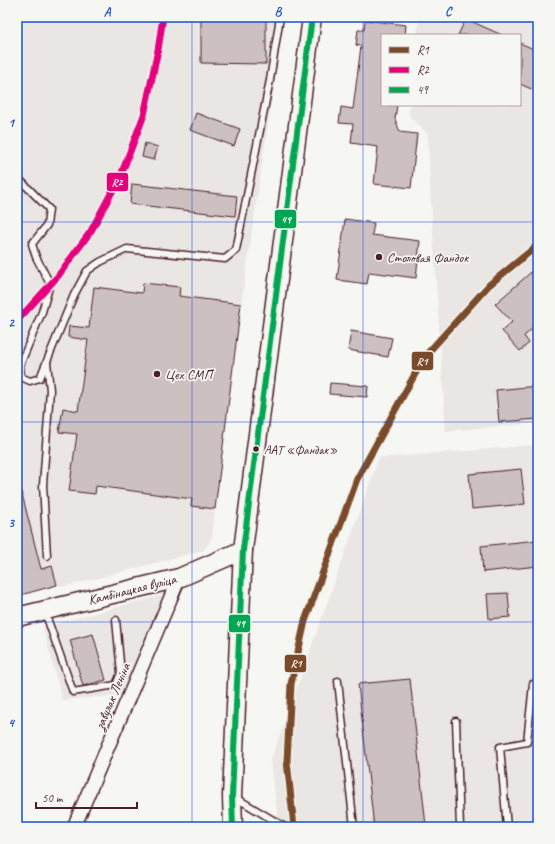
<svg xmlns="http://www.w3.org/2000/svg" width="555" height="844" font-family="Caveat,sans-serif">
<style>
.built{fill:#e9e6e3}
.building{fill:#ccc1c0;stroke:#4a1f2b}
.lines{fill:none;stroke-linecap:round;stroke-linejoin:round}
.lane-casing{stroke:#4a1f2b;stroke-width:9}
.street-casing{stroke:#4a1f2b;stroke-width:16}
.secondary-casing{stroke:#4a1f2b;stroke-width:21}
.lane{stroke:#f6f6f2;stroke-width:6}
.street{stroke:#f6f6f2;stroke-width:13}
.secondary{stroke:#f6f6f2;stroke-width:18}
.bus-1-casing{stroke:#f6f6f2;stroke-width:9}
.bus-1{stroke:#00a651;stroke-width:6}
.rail-1-casing{stroke:#f6f6f2;stroke-width:10}
.rail-2-casing{stroke:#f6f6f2;stroke-width:10}
.rail-1{stroke:#7a4b2a;stroke-width:7}
.rail-2{stroke:#e5007d;stroke-width:7}
.grid{fill:none;stroke:#1d4ed8;stroke-width:1;stroke-opacity:0.55}
.poi-dot{fill:#4a1f2b;stroke:#f6f6f2;stroke-width:1.5}
.labels{text-anchor:middle;stroke-width:3.5;stroke-linejoin:round;paint-order:stroke}
.bus-label{font-size:13px;fill:#4a1f2b;stroke:#f6f6f2;text-anchor:start}
.poi-label{font-size:14px;fill:#4a1f2b;stroke:#f6f6f2;text-anchor:start}
.street-label{font-size:14px;fill:#4a1f2b;stroke:#f6f6f2}
.line-badge{stroke:#f6f6f2;stroke-width:1.5}
.badge-label{font-size:11px;text-anchor:middle;font-weight:bold;fill:#fff}
.neatline{fill:none;stroke:#1d4ed8;stroke-width:1.5}
.grid-label{font-size:13px;text-anchor:middle;font-weight:bold;fill:#1d4ed8}
</style>
<rect width="100%" height="100%" fill="#f6f6f2"/>
<filter id="ink" filterUnits="userSpaceOnUse"><feTurbulence type="fractalNoise" baseFrequency=".025" numOctaves="2"/><feDisplacementMap in="SourceGraphic" scale="8" xChannelSelector="R" yChannelSelector="G"/><feConvolveMatrix kernelMatrix="1 2 1 2 8 2 1 2 1" color-interpolation-filters="sRGB"/></filter>
<g filter="url(#ink)">
<g class="built">
<polygon points="17,17 284,17 241,304 215,509 212,536 209,543 204,550 67,586 57,585 17,596"/>
<polygon points="415,17 538,17 538,423 446,431 431,203 428,134 409,116 410,105 520,105 520,35 417,35 419,18"/>
<polygon points="538,445 538,827 279,827 271,760 379,458"/>
<polygon points="163,595 123,695 62,700 43,627"/>
</g>
<g class="building">
<polygon points="201,17 266,17 266,64 201,63"/>
<polygon points="466,19 502,35 458,35"/>
<polygon points="365,20 406,25 405,35 382,35 382,105 397,105 395,119 400,132 417,134 411,188 374,184 378,147 351,143 353,124 339,123 341,107 353,109 361,46 356,45 358,30 364,30"/>
<polygon points="520,43 538,51 538,92 520,84"/>
<polygon points="196,113 240,129 234,146 190,130"/>
<polygon points="145,143 158,147 154,160 142,157"/>
<polygon points="132,184 237,196 235,216 130,204"/>
<polygon points="345,219 374,223 372,235 420,241 416,278 369,272 367,284 337,280"/>
<polygon points="538,266 538,324 524,336 529,343 520,351 502,331 512,322 495,304"/>
<polygon points="143,283 180,287 179,296 241,304 215,509 191,506 192,499 96,486 95,494 69,491 77,434 59,432 63,408 78,411 88,340 68,337 69,326 89,328 94,287 142,293"/>
<polygon points="351,331 392,338 388,357 348,350"/>
<polygon points="330,383 368,386 367,397 329,394"/>
<polygon points="538,386 538,419 499,422 496,390"/>
<polygon points="521,469 525,504 472,509 469,474"/>
<polygon points="17,490 21,490 41,569 52,566 57,585 17,596"/>
<polygon points="538,540 538,566 483,572 481,546"/>
<polygon points="508,593 510,617 489,619 487,594"/>
<polygon points="93,634 106,680 83,686 70,640"/>
<polygon points="410,679 426,826 374,827 358,684"/>
</g>
<g class="lines">
<defs>
<g id="lane">
<polyline points="528,17 538,21"/>
<polyline points="17,177 49,209 47,225 32,244 36,257 50,284 42,312 20,365 21,377 30,381 40,378 74,295 87,271 100,262 127,249 225,259 236,250 270,80 280,17"/>
<polyline points="47,362 50,390 43,485 47,556"/>
<polyline points="45,612 73,692 116,685 121,673 116,620"/>
<polyline points="338,681 354,827"/>
<polyline points="456,721 460,827"/>
<polyline points="236,798 285,827"/>
<polyline points="507,827 500,747 527,742 533,684 538,683"/>
</g>
<polyline id="street" points="74,827 179,578"/>
<g id="secondary">
<polyline points="17,617 179,578 243,550"/>
<polyline points="233,827 232,796 243,550 312,17"/>
</g>
</defs>
<use href="#lane" class="lane-casing"/>
<use href="#street" class="street-casing"/>
<use href="#secondary" class="secondary-casing"/>
<use href="#lane" class="lane"/>
<use href="#street" class="street"/>
<use href="#secondary" class="secondary"/>
<defs>
<polyline id="bus-1" points="233,827 232,796 243,550 312,17"/>
</defs>
<use href="#bus-1" class="bus-1-casing"/>
<use href="#bus-1" class="bus-1"/>
<defs>
<polyline id="rail-1" points="294,827 287,761 291,684 305,621 357,479 425,356 489,285 538,245"/>
<polyline id="rail-2" points="17,321 58,276 91,231 121,175 144,115 158,50 163,17"/>
</defs>
<use href="#rail-1" class="rail-1-casing"/>
<use href="#rail-2" class="rail-2-casing"/>
<use href="#rail-1" class="rail-1"/>
<use href="#rail-2" class="rail-2"/>
</g>
</g>
<path class="grid" d="M192 17V827M363 17V827M17 222H538M17 422H538M17 622H538"/>
<g class="poi-dot">
<circle cx="379" cy="257" r="4"/>
<circle cx="157" cy="374" r="4"/>
<circle cx="256" cy="449" r="3.5"/>
</g>
<g class="labels">
<g class="bus-label">
<text x="264" y="454">ААТ «Фандак»</text>
</g>
<g class="poi-label">
<text x="387" y="262">Столовая Фандок</text>
<text x="165" y="379">Цех СМП</text>
</g>
<g class="street-label">
<text transform="translate(132 589) rotate(-14)" y="5">Камбінацкая вуліца</text>
<text transform="translate(112 696) rotate(-67)" y="5">завулак Леніна</text>
</g>
</g>
<g class="line-badge">
<rect x="106" y="172" width="23" height="20" rx="4" fill="#e5007d"/>
<rect x="274" y="209" width="23" height="20" rx="4" fill="#00a651"/>
<rect x="411" y="351" width="23" height="20" rx="4" fill="#7a4b2a"/>
<rect x="228" y="614" width="23" height="19" rx="4" fill="#00a651"/>
<rect x="284" y="654" width="23" height="19" rx="4" fill="#7a4b2a"/>
</g>
<g class="badge-label">
<text x="117" y="186">R2</text>
<text x="286" y="223">49</text>
<text x="422" y="365">R1</text>
<text x="240" y="627">49</text>
<text x="296" y="667">R1</text>
</g>
<rect width="555" height="844" fill="none" stroke="#f6f6f2" stroke-width="44"/>
<rect x="381" y="34" width="140" height="72" fill="#f6f6f2" stroke="#b1a0a2"/>
<rect x="389" y="47" width="20" height="6" fill="#7a4b2a" stroke="#b1a0a2"/>
<text x="417" y="54" font-size="12" fill="#4a1f2b">R1</text>
<rect x="389" y="67" width="20" height="6" fill="#e5007d" stroke="#b1a0a2"/>
<text x="417" y="74" font-size="12" fill="#4a1f2b">R2</text>
<rect x="389" y="87" width="20" height="6" fill="#00a651" stroke="#b1a0a2"/>
<text x="417" y="94" font-size="12" fill="#4a1f2b">49</text>
<path d="M36 802v6h101v-6" fill="none" stroke="#4a1f2b" stroke-width="2"/>
<text x="42" y="802" font-size="12" fill="#4a1f2b" stroke="#f6f6f2" stroke-width="3" paint-order="stroke">50 m</text>
<rect x="22" y="22" width="511" height="800" class="neatline"/>
<g class="grid-label">
<text x="107" y="16">A</text>
<text x="278" y="16">B</text>
<text x="448" y="16">C</text>
<text x="11" y="127">1</text>
<text x="11" y="327">2</text>
<text x="11" y="527">3</text>
<text x="11" y="727">4</text>
</g>
</svg>
